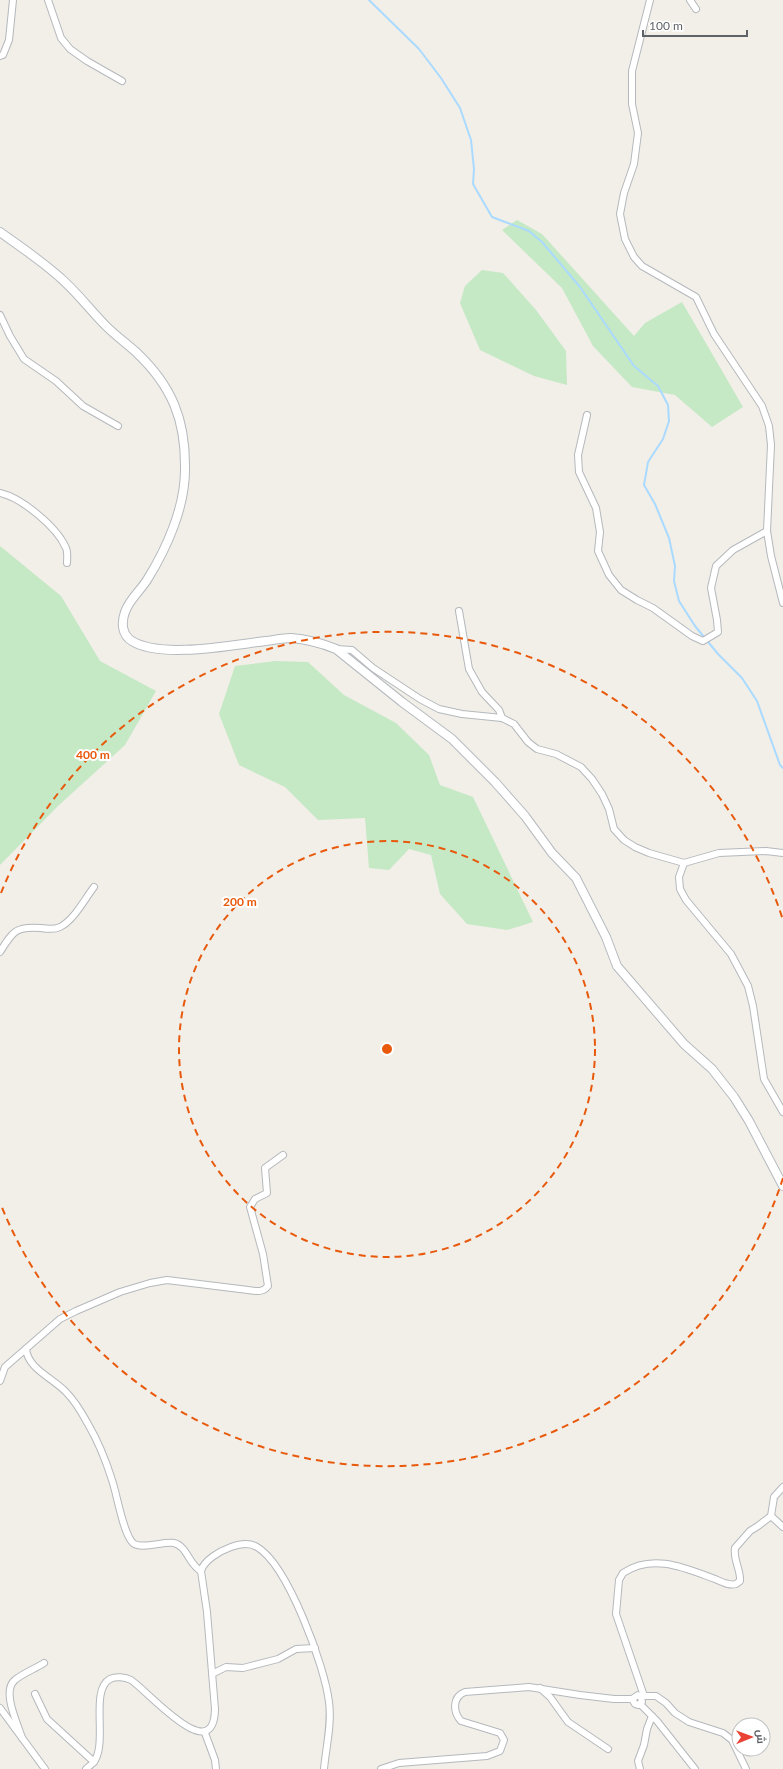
<svg xmlns="http://www.w3.org/2000/svg" width="783" height="1769" font-family="Lato,Cairo,sans-serif">
<style>
.green{fill:#c5e8c5}
.lines{fill:none;stroke-linecap:round;stroke-linejoin:round}
.stream{stroke:#aadaff;stroke-width:2}
.street-casing{stroke:#b5b8bc;stroke-width:8}
.secondary-casing{stroke:#b6babf;stroke-width:10}
.street{stroke:#fff;stroke-width:6}
.secondary{stroke:#fff;stroke-width:8}
.ring{fill:none;stroke:#e8590c;stroke-width:2;stroke-dasharray:7 5}
.centre{fill:#e8590c;stroke:#fff;stroke-width:2}
.ring-label{font-size:12px;text-anchor:middle;font-weight:bold;fill:#e8590c;stroke:#fff;stroke-width:4;stroke-linejoin:round;paint-order:stroke}
</style>
<rect width="100%" height="100%" fill="#f1efe8"/>
<g class="green">
<polygon points="517,220 542,234 634,336 645,323 682,302 743,407 712,427 675,395 632,387 593,346 562,288 502,230"/>
<polygon points="482,270 503,273 536,310 566,351 567,385 534,376 480,350 460,303 465,286"/>
<polygon points="0,546 61,596 100,661 156,691 125,745 58,806 0,865"/>
<polygon points="275,661 308,662 344,695 396,723 429,755 440,785 473,797 533,922 507,930 467,924 440,894 431,855 409,849 389,870 369,868 365,818 318,820 285,787 239,765 219,714 235,666"/>
</g>
<g class="lines">
<polyline class="stream" points="369,0 419,49 441,78 460,108 471,140 474,169 473,184 492,217 529,231 542,242 580,287 634,366 658,386 668,405 669,421 663,439 648,462 644,485 655,504 669,538 675,566 674,581 679,601 695,626 718,654 742,678 757,701 780,765 783,768"/>
<defs>
<g id="street">
<polyline points="48,0 61,38 70,49 87,61 122,81"/>
<polyline points="650,0 632,71 632,104 638,133 634,164 624,193 620,214 625,239 634,257 642,266 696,297 714,334 762,406 769,426 771,445 767,531 771,556 783,603"/>
<polyline points="690,0 696,9"/>
<polyline points="0,56 3,55 9,40 13,0"/>
<polyline points="0,315 10,336 24,359 56,381 83,406 118,426"/>
<polyline points="587,415 578,455 579,472 596,508 600,532 598,551 609,575 621,590 637,600 653,608 692,636 703,641 718,632 717,620 711,588 716,566 733,550 767,531"/>
<path d="M0 493C22 498 57 527 66 548 68 552 67 559 67 563"/>
<polyline points="459,611 469,669 482,692 499,710 502,718"/>
<polyline points="336,649 352,650 373,668 420,699 439,709 462,714 502,718 514,724 528,742 537,749 556,754 581,767 592,779 602,794 609,809 614,829 624,840 635,847 649,853 684,863 719,853 766,851 783,853"/>
<polyline points="684,863 679,877 680,889 686,900 731,954 748,986 753,1006 764,1079 783,1112"/>
<path d="M0 952C13 931 16 926 41 928 47 929 54 930 60 927 74 920 84 900 94 887"/>
<path d="M26 1349C28 1369 53 1378 66 1392 75 1401 82 1413 88 1424 98 1441 106 1461 112 1480 117 1494 123 1534 133 1543 141 1550 164 1541 174 1543 187 1546 189 1565 201 1571"/>
<path d="M0 1381 5 1367 60 1319 76 1311 120 1292 150 1283 167 1280 248 1290C255 1291 263 1293 268 1286L263 1254 250 1207 255 1199 267 1193 265 1168 283 1155"/>
<polyline points="771,1516 783,1527"/>
<polyline points="212,1674 226,1667 243,1668 278,1659 296,1649 315,1648"/>
<polyline points="540,1688 550,1697 568,1722 608,1749"/>
<polyline points="35,1694 47,1719 94,1762"/>
<polyline points="640,1696 656,1696 666,1703 675,1713 689,1722 723,1733 732,1740 746,1769"/>
<path d="M644 1696 616 1614 619 1580 623 1573C653 1553 685 1568 715 1579 722 1582 729 1586 736 1584L740 1581C741 1570 733 1560 735 1548L750 1531 758 1526 771 1516 774 1497 783 1487"/>
<polyline points="640,1704 657,1721 695,1769"/>
<polyline points="0,1708 45,1769"/>
<polyline points="205,1733 215,1760 216,1769"/>
<path d="M22 1738C18 1724 1 1691 15 1680 23 1673 35 1669 44 1663"/>
<path d="M86 1769C88 1767 91 1765 93 1763 109 1745 89 1690 110 1679 116 1676 125 1677 131 1680 148 1691 214 1769 215 1709L207 1612 201 1571C204 1560 220 1551 231 1547 239 1544 249 1542 257 1547 288 1565 325 1667 329 1702 332 1724 326 1747 324 1769"/>
<path d="M381 1769 399 1763 487 1756 500 1751 504 1740 500 1733 461 1721C453 1712 452 1697 465 1692L529 1687 580 1695 614 1699H632L638 1695 641 1697 642 1702 638 1705 635 1704 632 1699"/>
<polyline points="640,1769 638,1761 644,1745 647,1729 652,1716"/>
</g>
<path id="secondary" d="M0 232C22 248 45 263 65 282 80 296 92 312 106 326 116 336 126 343 136 352 172 386 186 420 185 470 185 507 167 548 147 580 140 591 129 600 125 612 121 623 122 635 132 641 161 659 232 645 266 641 274 640 283 638 291 638 306 639 321 643 336 649L402 702 452 739 495 782 525 816 552 853 576 878 606 937 617 966 684 1044 712 1069 734 1097 749 1121 783 1186"/>
</defs>
<use href="#street" class="street-casing"/>
<use href="#secondary" class="secondary-casing"/>
<use href="#street" class="street"/>
<use href="#secondary" class="secondary"/>
</g>
<g class="ring">
<circle cx="387" cy="1049" r="208"/>
<path d="M783 1178A416 416 0 0 1 1 1205M1 893A416 416 0 0 1 783 920"/>
</g>
<circle cx="387" cy="1049" r="6" class="centre"/>
<g class="ring-label">
<text x="93" y="759">400 m</text>
<text x="240" y="906">200 m</text>
</g>
<g transform="translate(751 1737) rotate(89)"><circle r="19" fill="#ffffff" stroke="#bfc1c3"/>
<path d="M0-3L7 15L0 10L-7 15Z" fill="#ea4335"/>
<text y="-6" font-size="11" font-weight="bold" text-anchor="middle" fill="#5f6368">ش</text>
</g>
<path d="M643 30v6h104v-6" fill="none" stroke="#5f6368" stroke-width="2"/>
<text x="649" y="30" font-size="12" fill="#5f6368" stroke="#ffffff" stroke-width="3" paint-order="stroke">100 m</text>
</svg>
